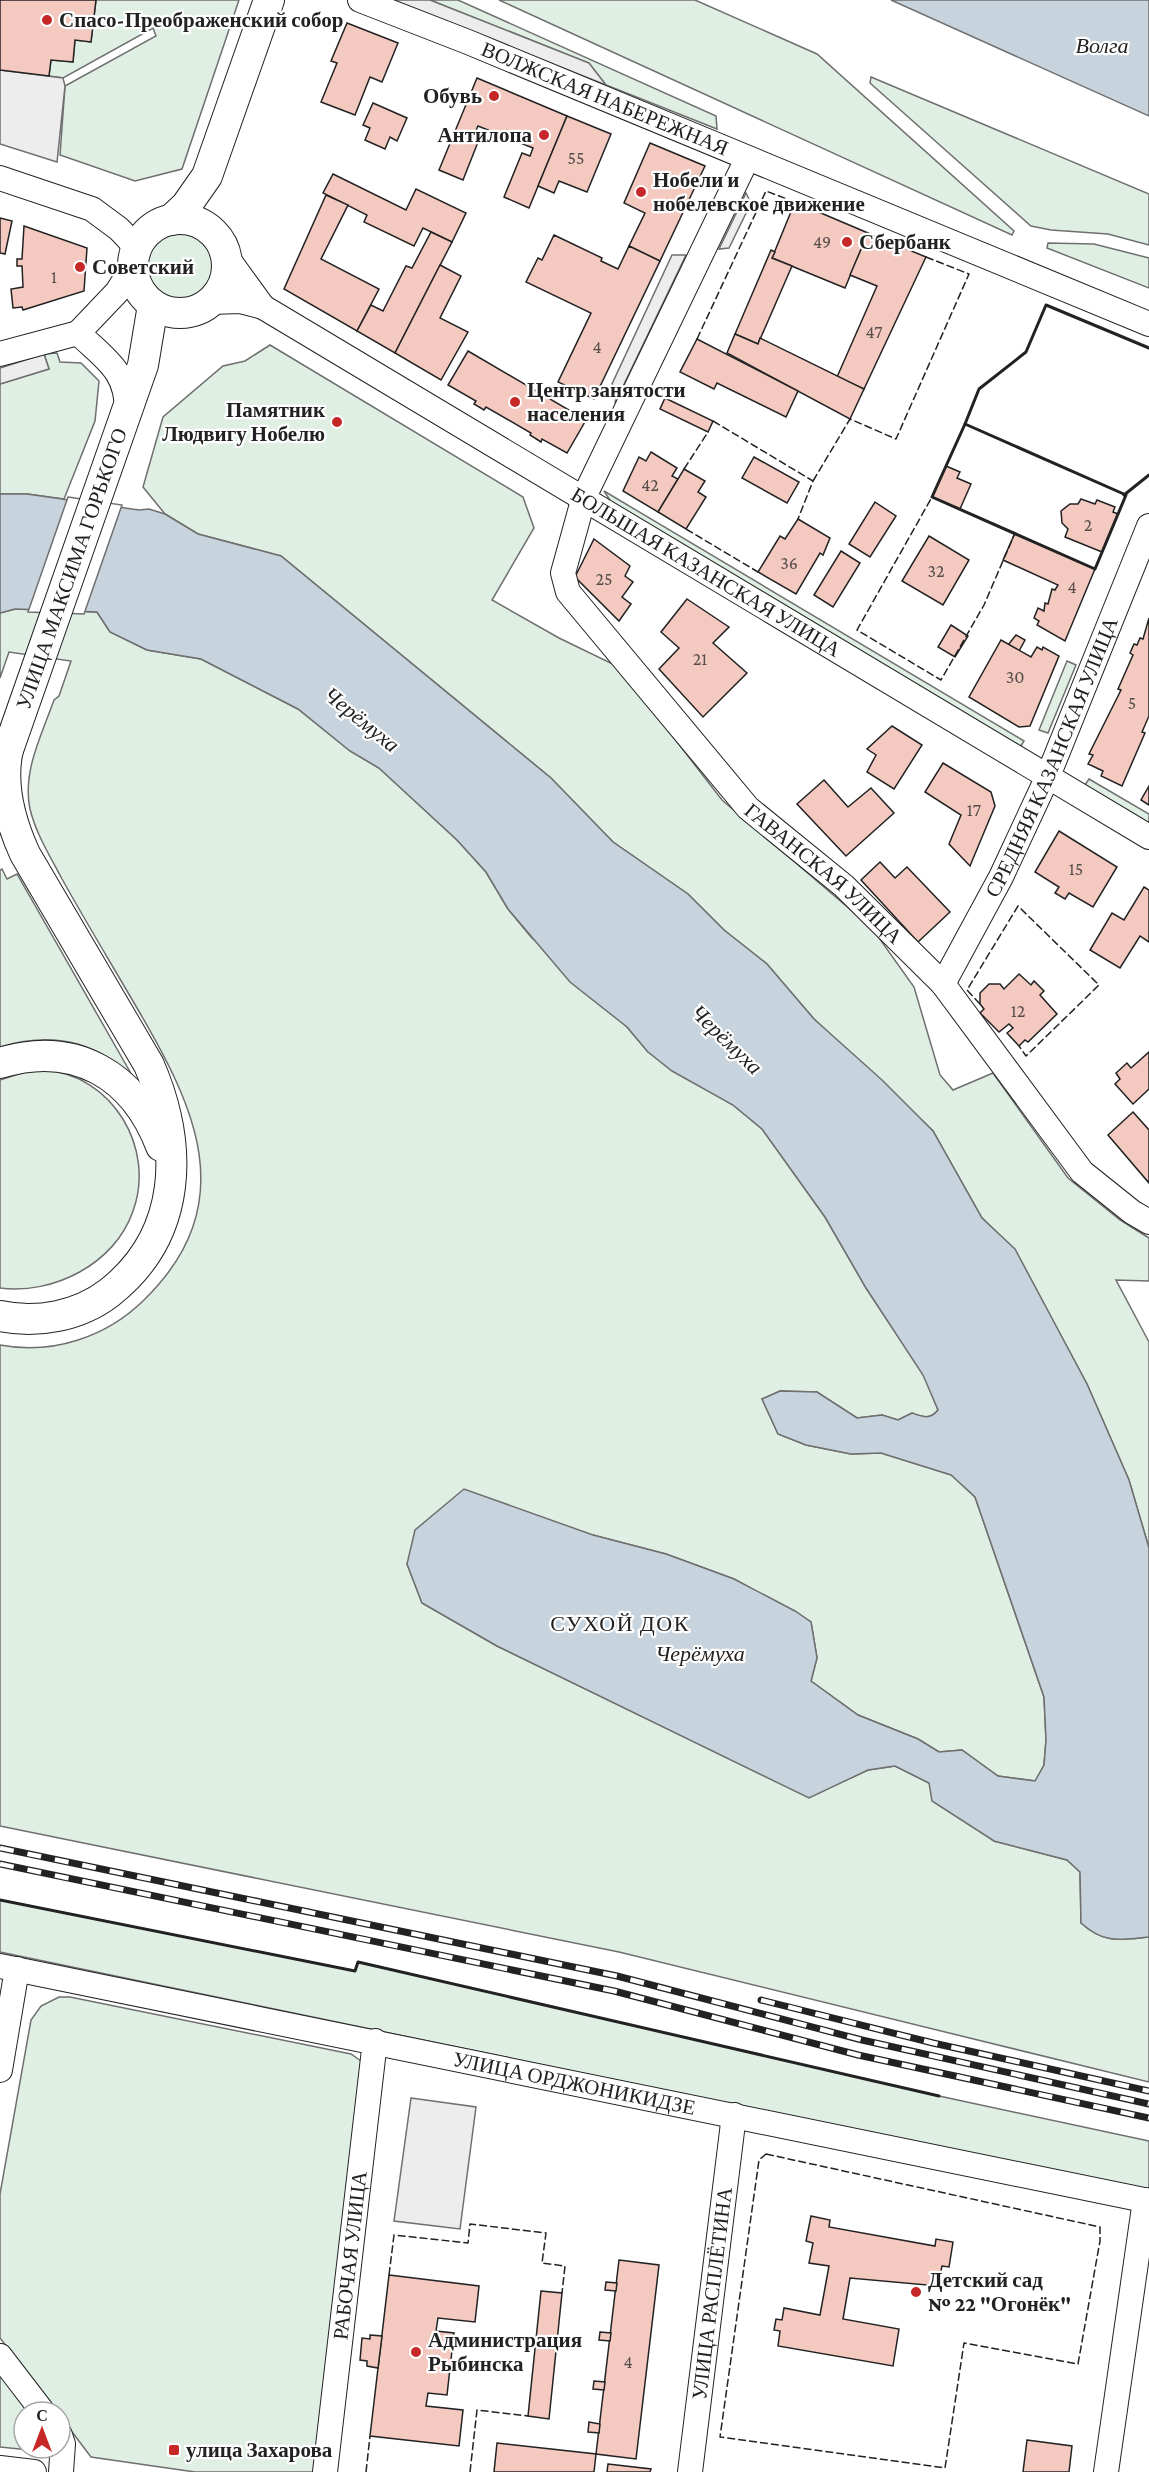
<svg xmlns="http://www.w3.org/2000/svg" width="1149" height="2472" font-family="'Crimson Pro',serif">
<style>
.green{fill:#e0efe3;stroke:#6f6f6f;stroke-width:1.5}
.parking{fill:#ededed;stroke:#6f6f6f;stroke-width:1.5}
.water{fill:#c7d3dd;stroke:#6f6f6f;stroke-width:1.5}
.pier{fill:#fff;stroke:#6f6f6f;stroke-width:1.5}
.building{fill:#f3c9c0;stroke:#222;stroke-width:1.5}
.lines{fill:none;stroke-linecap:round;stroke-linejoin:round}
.minor-casing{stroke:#222;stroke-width:26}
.major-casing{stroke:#222;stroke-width:32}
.minor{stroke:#fff;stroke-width:24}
.major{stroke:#fff;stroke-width:30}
.rail-casing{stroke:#222;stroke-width:7}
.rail{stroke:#fff;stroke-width:4.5;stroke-dasharray:14;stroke-linecap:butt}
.fence{stroke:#222;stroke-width:1.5;stroke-dasharray:8 3;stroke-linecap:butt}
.wall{stroke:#222;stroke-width:3}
.poi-dot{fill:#c62828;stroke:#fff;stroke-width:2}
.labels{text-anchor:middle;stroke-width:4.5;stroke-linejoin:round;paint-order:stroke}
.number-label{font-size:18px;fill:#564c4a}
.poi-label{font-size:21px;font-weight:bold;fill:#222;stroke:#fff;text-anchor:start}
.street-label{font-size:21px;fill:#222;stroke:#fff}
.water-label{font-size:22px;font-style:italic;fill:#222;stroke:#fff}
.neighbourhood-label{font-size:22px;letter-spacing:1.5px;fill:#222;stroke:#fff}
</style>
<rect width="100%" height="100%" fill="#fff"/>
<g class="green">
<polygon points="96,0 239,0 182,169 135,181 60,155 65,86 156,36 153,28 63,78 49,76 51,60 73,62 75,40 91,42"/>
<polygon points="430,0 458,0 716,116 717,129 606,85 589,63"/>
<polygon points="499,0 695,0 817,54 1014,231 1012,235"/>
<polygon points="871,77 1149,194 1149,245 1108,234 1051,230 1031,226 870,83"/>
<circle cx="181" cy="267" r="36"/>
<polygon points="1048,243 1094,244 1149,258 1149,288 1047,248"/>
<polygon points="270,345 523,497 534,528 492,600 559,638 619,667 722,800 872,928 914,987 940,1075 953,1090 993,1073 1068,1178 1120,1220 1149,1238 1149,1281 1116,1280 1149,1342 1149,1548 1129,1480 1087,1384 1015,1250 982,1218 933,1131 814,1019 767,964 724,930 688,894 613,842 551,778 281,556 198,534 165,514 143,487 163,417 223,366 245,361"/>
<polygon points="57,353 60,362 81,363 99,381 95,421 64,499 27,494 0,494 0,384 49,369 44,354"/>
<polygon points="604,491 1024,741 1019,749 611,502"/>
<path d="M15 609 97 612 110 632 147 650 201 659 298 709 350 751 379 768 457 840 486 872 508 909 531 937 627 1027 648 1052 733 1105 762 1129 825 1217 866 1288 924 1375 938 1410C930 1420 923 1417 912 1413L898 1420 882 1415 857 1418 817 1392 780 1391 762 1399 778 1434 806 1445 851 1454 881 1453 952 1475 975 1497 1044 1697 1046 1740 1044 1765 1036 1781 998 1776 962 1750 939 1752 918 1739 858 1715 811 1681 817 1658 811 1622 734 1579 666 1554 593 1535 407 1564 422 1603 497 1646 809 1797 868 1770 895 1766 929 1783 971 1824 994 1841 1067 1860 1080 1872 1081 1923C1104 1944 1120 1940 1149 1937V2082L619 1952 0 1826V1345C53 1355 107 1337 145 1299 242 1203 195 1107 137 1008 112 965 86 922 62 879 50 856 36 834 30 809 22 772 42 734 54 700L59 696 71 661 9 652 0 678V613Z"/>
<polygon points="1067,661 1076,665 1048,733 1039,730"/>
<polygon points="1089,779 1149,814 1149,827 1083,788"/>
<path d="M2 869 7 879 17 874 133 1077C125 1075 116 1064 108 1058 74 1036 37 1036 0 1047V870Z"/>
<path d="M45 1070C112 1075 156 1148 133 1211 115 1264 53 1295 0 1288V1080L25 1072Z"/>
<polygon points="0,1900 355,1971 358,1962 939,2096 1149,2141 1149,2191 0,1952"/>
<polygon points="59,1997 70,1997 351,2054 361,2061 316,2472 195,2472 91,2457 60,2416 60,2412 57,2412 0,2338 0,2194 31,2020 41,2006"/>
<polygon points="0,2374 29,2412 24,2412 24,2448 52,2448 49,2452 0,2447"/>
</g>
<g class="parking">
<polygon points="392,0 430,0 589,63 606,85"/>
<polygon points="0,70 63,78 65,86 57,162 0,144"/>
<polygon points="746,193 751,203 729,248 719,249"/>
<polygon points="672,255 686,255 615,403 617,392 612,384"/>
<polygon points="44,354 49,369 0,384 0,368"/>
<polygon points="411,2098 476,2107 460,2229 394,2221"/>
</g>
<g class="water">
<polygon points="891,0 1149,0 1149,116"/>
<path d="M0 494H27L139 510 149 509 165 514 198 534 281 556 551 778 613 842 688 894 724 930 767 964 814 1019 882 1080 933 1131 982 1218 1015 1249 1087 1384 1129 1480 1149 1548V1937C1120 1940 1104 1944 1081 1923L1080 1872 1067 1860 994 1841 932 1801 929 1783 895 1766 868 1770 809 1798 497 1646 422 1603 407 1564 415 1530 464 1489 593 1535 666 1554 734 1579 795 1611 811 1622 817 1658 811 1681 858 1715 918 1739 939 1752 962 1750 998 1776 1035 1781 1044 1765 1046 1740 1044 1697 975 1497 951 1475 881 1453 851 1454 806 1445 778 1434 762 1399 780 1391 817 1392 857 1418 882 1415 898 1420 912 1413C923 1417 930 1420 938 1410L923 1375 866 1288 825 1217 762 1129 733 1105 672 1071 648 1052 627 1027 570 982 508 909 486 872 457 840 379 768 350 751 298 709 201 659 147 650 110 632 97 612 15 609 0 613Z"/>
</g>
<polygon class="pier" points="68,497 122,505 84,614 28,612"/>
<g class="building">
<polygon points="0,0 96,0 91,42 75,40 73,62 51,60 49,76 0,70"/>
<polygon points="347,23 398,43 382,82 370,77 355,115 321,102 337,63 331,61"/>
<polygon points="477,78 567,116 529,208 504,197 522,153 530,156 533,148 478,126 474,135 480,137 463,180 439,170"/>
<polygon points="373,103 407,118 397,141 390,137 385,149 365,140 370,128 363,125"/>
<polygon points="567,116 611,134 587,192 559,181 554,193 538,186"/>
<polygon points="650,143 705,166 660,261 629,246 645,213 624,203"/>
<polygon points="333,174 406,210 416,189 466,213 452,242 423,228 414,246 364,222 367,215 323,193"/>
<polygon points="326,195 348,205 321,259 379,289 357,331 284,289"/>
<polygon points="795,202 868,233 845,288 772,258"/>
<polygon points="0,218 12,221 5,254 0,253"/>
<polygon points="24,226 87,248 84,291 23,310 22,307 13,308 11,289 23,287 22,266 17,266 17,259 22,259"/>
<polygon points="431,232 452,242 395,353 357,331 371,305 383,311 406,266 412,268"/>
<polygon points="868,233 926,257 864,389 837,377 877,286 850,275"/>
<polygon points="554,235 602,258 601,261 618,269 629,246 660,261 594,399 558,382 591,313 526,282 538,258 542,260"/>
<polygon points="771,250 775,252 772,258 792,266 758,344 735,334"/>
<polygon points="440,265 461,276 440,318 468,332 441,380 395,353"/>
<polygon points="735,334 758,344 760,338 864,389 850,419 727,353"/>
<polygon points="697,339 798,391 786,417 717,383 714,389 680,372"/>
<polygon points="468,351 586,420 567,453 542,439 541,442 530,435 531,433 486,407 484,410 474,404 476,401 448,385"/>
<polygon points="665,398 713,421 708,432 660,409"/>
<polygon points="651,452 677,468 672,476 678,479 658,512 623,491 639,457 646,461"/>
<polygon points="754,457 799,482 787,503 742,478"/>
<polygon points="946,466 960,472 957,478 971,484 960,509 932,497"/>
<polygon points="684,469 705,481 698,492 706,497 686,529 658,512"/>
<polygon points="1081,499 1095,504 1097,500 1115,507 1113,512 1118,514 1102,552 1065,537 1068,529 1062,523 1061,511 1070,504 1078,504"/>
<polygon points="875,502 896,516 870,557 849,544"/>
<polygon points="798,519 830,538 823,555 820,553 796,594 758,572 780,536 785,539"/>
<polygon points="1015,533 1095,569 1065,641 1037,625 1039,621 1034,618 1038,608 1044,611 1045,603 1048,604 1052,589 1055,590 1058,585 1003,560"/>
<polygon points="929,536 969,560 943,605 902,581"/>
<polygon points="594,539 630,566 625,576 633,582 622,597 631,604 619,621 575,577"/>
<polygon points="841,551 860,563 833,607 814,595"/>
<polygon points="687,599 729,627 713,643 747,673 703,717 659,669 679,648 661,632"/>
<polygon points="1149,618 1149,716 1142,732 1145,733 1122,786 1101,776 1103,771 1088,764 1093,755 1089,754 1121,690 1118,689 1133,655 1130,653 1134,644 1137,645 1140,638 1143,639"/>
<polygon points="951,625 968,636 955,657 938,647"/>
<polygon points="1016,635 1025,640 1019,651 1008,645"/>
<polygon points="1001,640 1031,657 1037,647 1042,650 1043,647 1059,656 1030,726 1019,727 969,697"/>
<polygon points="892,726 922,745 894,789 867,772 876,755 867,749"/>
<polygon points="943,763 991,792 995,806 970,866 949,844 961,815 925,792"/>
<polygon points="824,780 848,807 871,788 894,813 846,856 797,804"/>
<polygon points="1149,786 1149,805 1141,800"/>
<polygon points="1059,831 1117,867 1093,907 1069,893 1065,899 1055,893 1059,887 1035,872"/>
<polygon points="880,862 895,878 907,867 950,912 918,942 861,880"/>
<polygon points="1144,887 1149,890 1149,942 1140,936 1120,968 1090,950 1112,913 1124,920"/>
<polygon points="1019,974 1031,985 1034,981 1044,991 1040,995 1057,1014 1028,1042 1025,1040 1019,1046 1007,1033 1013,1028 1009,1024 999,1032 980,1013 984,1009 980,1004 980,993 989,984 1000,984 1004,989"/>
<polygon points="1149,1052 1149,1089 1133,1104 1115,1084 1120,1079 1116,1073 1127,1063 1131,1068"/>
<polygon points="1133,1112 1149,1130 1149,1183 1108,1135"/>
<polygon points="811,2216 830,2220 829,2227 935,2246 936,2239 953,2242 949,2267 942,2266 938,2286 850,2278 843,2319 899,2329 893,2366 778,2346 780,2331 774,2330 776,2319 782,2320 784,2308 820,2315 829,2266 809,2263 813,2243 806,2241"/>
<polygon points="619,2260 659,2265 636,2459 596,2454"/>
<polygon points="389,2275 479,2286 475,2322 438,2318 436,2331 454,2333 447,2395 428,2393 426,2406 463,2410 459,2446 370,2436"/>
<polygon points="606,2282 617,2283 616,2291 605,2290"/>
<polygon points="541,2291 562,2293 549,2419 528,2416"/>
<polygon points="600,2332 611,2333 610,2341 599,2340"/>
<polygon points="370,2335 382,2336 378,2368 367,2366 367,2361 360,2360 362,2338 370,2339"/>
<polygon points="594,2381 605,2382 604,2390 593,2389"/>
<polygon points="589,2422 600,2424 599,2433 588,2432"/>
<polygon points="1027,2440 1072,2446 1069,2472 1023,2472"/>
<polygon points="497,2443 596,2454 594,2472 494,2472"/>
<polygon points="608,2464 651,2469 650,2472 607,2472"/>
</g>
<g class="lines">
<defs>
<g id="minor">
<path id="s1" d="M360 0 468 42 1149 324"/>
<path id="s2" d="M747 159 584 497 563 573 568 592 748 808 844 886 943 984 1082 1172 1132 1212 1149 1222"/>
<polyline points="0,178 92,209 119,229 136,247"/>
<polyline points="226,256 263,307"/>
<path id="s3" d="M210 302 240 301 263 307 1149 837"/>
<path d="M78 333C105 359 127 370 127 411"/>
<polyline points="78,333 117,292 133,267"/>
<polyline points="0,354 78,333"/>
<path id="s4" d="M943 984 1001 877 1048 776 1149 526"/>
<path id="s5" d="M0 1966 1149 2201"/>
<polyline points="0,2070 17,1969"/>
<polyline points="0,2356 43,2412"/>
<polyline points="60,2435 63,2444 61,2472"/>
<polyline points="0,2468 34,2472"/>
<path id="s6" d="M325 2472 375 2041"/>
<path id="s7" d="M690 2472 734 2115"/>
<polyline points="1106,2472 1145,2200"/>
</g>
<g id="major">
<circle cx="180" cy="266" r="47"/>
<polyline points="171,220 186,206 207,176 269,0"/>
<path id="s8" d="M2 767 143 365 153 305"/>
<path d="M0 1063C75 1040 134 1075 161 1146"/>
<path d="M0 1316C37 1324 79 1316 109 1293 183 1235 184 1146 149 1065L25 854C10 821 0 785 8 749"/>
</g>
</defs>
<use href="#minor" class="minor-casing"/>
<use href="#major" class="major-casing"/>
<use href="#minor" class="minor"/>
<use href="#major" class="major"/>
<defs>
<g id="rail">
<polyline points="0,1848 617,1976 862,2040 1149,2104"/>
<polyline points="0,1864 614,1991 858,2055 1149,2118"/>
<polyline points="761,2000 933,2043 1149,2091"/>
</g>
</defs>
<use href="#rail" class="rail-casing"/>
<use href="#rail" class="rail"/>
<g class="fence">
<polyline points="697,339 766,191 795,202"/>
<polyline points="713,421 813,481 798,519"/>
<polyline points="684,469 708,432"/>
<polyline points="813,481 850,419 896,439 969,274 926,257"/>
<polygon points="932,497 1015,533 984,605 941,680 857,630"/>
<polyline points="686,529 758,572"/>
<polyline points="980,1004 967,990 1018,906 1099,985 1026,1056 1019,1046"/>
<polygon points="766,2154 1100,2227 1100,2241 1078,2364 964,2343 945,2468 720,2437 759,2160"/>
<polyline points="389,2275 394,2235 468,2243 470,2224 546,2233 542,2263 565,2266 562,2293"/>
<polyline points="366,2472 370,2436"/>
<polyline points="470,2472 477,2410 528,2416"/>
</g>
<g class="wall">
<polygon points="965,424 1126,495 1095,569 932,497"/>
<polyline points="965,424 979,389 1026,352 1046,305 1149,348"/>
<polyline points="1124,495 1149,475"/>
<polyline points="0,1900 355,1971 358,1962 939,2096"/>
</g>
</g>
<g class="poi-dot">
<circle cx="47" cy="20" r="6"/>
<circle cx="494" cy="96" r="6"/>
<circle cx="544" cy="135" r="6"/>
<circle cx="641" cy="192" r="6"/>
<circle cx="847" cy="242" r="6"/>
<circle cx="80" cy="267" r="6"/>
<circle cx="515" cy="402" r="6"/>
<circle cx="337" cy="422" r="6"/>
<circle cx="916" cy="2292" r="6"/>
<circle cx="416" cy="2352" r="6"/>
<rect x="168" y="2444" width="12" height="12" rx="3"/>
</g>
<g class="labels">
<g class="number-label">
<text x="576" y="164">55</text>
<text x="822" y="248">49</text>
<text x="54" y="283">1</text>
<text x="874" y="338">47</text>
<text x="597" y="353">4</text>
<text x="650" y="491">42</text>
<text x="1088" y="531">2</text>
<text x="789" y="569">36</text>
<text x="936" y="577">32</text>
<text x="604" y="585">25</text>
<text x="1072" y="593">4</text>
<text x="700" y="665">21</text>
<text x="1015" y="683">30</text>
<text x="1132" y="709">5</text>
<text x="974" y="816">17</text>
<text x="1076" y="875">15</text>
<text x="1018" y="1017">12</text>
<text x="628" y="2368">4</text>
</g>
<g class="poi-label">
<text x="59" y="27">Спасо-Преображенский собор</text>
<text x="482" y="103" text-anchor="end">Обувь</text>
<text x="532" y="142" text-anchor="end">Антилопа</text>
<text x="653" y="187">Нобели и<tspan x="653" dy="24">нобелевское движение</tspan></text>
<text x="859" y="249">Сбербанк</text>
<text x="92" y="274">Советский</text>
<text x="527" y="397">Центр занятости<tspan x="527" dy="24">населения</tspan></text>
<text x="325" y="417" text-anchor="end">Памятник<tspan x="325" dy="24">Людвигу Нобелю</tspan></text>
<text x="928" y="2287">Детский сад<tspan x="928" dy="24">№ 22 "Огонёк"</tspan></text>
<text x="428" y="2347">Администрация<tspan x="428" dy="24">Рыбинска</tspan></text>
<text x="186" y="2457">улица Захарова</text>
</g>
<g class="street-label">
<text dy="7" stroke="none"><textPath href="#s1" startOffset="264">ВОЛЖСКАЯ НАБЕРЕЖНАЯ</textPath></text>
<text dy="7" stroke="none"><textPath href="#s8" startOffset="210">УЛИЦА МАКСИМА ГОРЬКОГО</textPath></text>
<text dy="7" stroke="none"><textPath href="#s3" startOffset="570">БОЛЬШАЯ КАЗАНСКАЯ УЛИЦА</textPath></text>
<text dy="7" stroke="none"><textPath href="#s4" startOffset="252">СРЕДНЯЯ КАЗАНСКАЯ УЛИЦА</textPath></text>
<text dy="7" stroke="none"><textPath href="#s2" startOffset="855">ГАВАНСКАЯ УЛИЦА</textPath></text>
<text dy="7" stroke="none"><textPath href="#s5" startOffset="586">УЛИЦА ОРДЖОНИКИДЗЕ</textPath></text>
<text dy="7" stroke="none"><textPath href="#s6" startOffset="218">РАБОЧАЯ УЛИЦА</textPath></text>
<text dy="7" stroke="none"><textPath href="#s7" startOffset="180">УЛИЦА РАСПЛЁТИНА</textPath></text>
</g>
<g class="water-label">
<text x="1102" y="53">Волга</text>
<text transform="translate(362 719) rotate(39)" y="8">Черёмуха</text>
<text transform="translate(727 1039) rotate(44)" y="8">Черёмуха</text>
<text x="700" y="1661">Черёмуха</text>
</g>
<g class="neighbourhood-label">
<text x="620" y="1631">СУХОЙ ДОК</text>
</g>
</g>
<g transform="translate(42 2430)"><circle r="28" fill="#ffffff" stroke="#a7a7a7" stroke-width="1.5"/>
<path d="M0-4.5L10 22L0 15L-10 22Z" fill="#c62828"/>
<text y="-9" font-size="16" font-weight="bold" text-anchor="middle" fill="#222222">С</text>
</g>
</svg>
